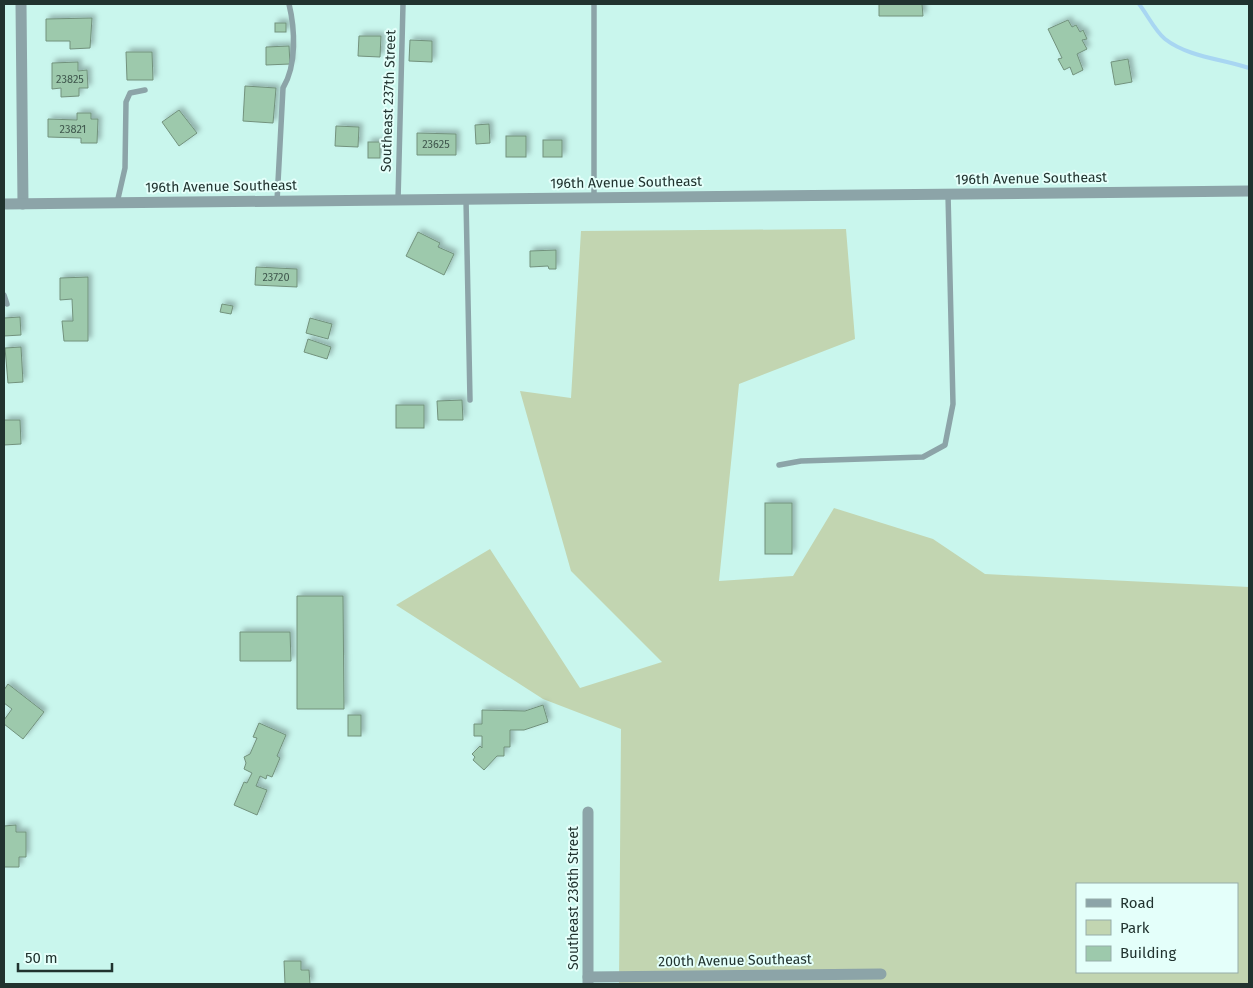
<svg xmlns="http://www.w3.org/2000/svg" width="1253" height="988" font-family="'Fira Sans',sans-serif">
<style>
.green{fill:#c2d5b1;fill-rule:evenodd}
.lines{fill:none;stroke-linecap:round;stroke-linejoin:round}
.stream{stroke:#a8d6f2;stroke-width:4}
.building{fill:#9dc9ac;stroke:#72927d;filter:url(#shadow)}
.service{stroke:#8ca4a8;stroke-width:5.5}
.minor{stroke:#8ca4a8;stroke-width:11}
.labels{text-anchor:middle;stroke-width:4;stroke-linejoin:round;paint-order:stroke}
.number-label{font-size:11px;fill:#40584e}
.street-label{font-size:14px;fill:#21332f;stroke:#e4fffa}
</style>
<defs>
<filter id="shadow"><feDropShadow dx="3.5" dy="-3.5" stdDeviation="2.5" flood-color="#0004"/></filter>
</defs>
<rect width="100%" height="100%" fill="#c9f6ed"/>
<path class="green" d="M846 229 855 339 739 384 719 581 793 576 834 508 933 539 985 574 1249 587V984H619L621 729 543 699 396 605 490 549 580 688 662 662 571 571 520 391 571 398 581 231ZM1077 884H1237V972H1077Z"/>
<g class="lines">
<path class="stream" d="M1139 4C1147 14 1155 31 1165 39 1188 57 1222 59 1249 68"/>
</g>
<g class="building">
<polygon points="879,4 922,4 923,16 879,16"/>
<polygon points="92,18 90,48 70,49 70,41 46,41 46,19"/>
<polygon points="1068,20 1072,27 1076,25 1080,32 1083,30 1087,39 1082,40 1087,49 1077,54 1083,70 1073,75 1070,67 1064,70 1058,59 1062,58 1048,29"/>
<rect x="275" y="23" width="11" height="9"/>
<polygon points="359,36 381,36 380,57 358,56"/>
<polygon points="410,40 432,41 432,62 409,61"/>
<polygon points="289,46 290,64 266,65 266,47"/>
<polygon points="126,52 152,52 153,80 127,80"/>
<polygon points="1128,59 1132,82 1115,85 1111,62"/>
<polygon points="78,62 78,71 87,70 88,88 79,88 79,96 61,97 61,88 52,89 52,63"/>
<polygon points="245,86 276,88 273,123 243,121"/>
<polygon points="179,110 197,133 179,146 162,122"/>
<polygon points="77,113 91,113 91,119 98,119 97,143 81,143 81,138 48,137 48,119 77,120"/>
<polygon points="489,124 490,143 476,144 475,125"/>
<polygon points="336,126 359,127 358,147 335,146"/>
<polygon points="417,133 456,134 456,155 417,155"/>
<rect x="506" y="136" width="20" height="21"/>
<rect x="543" y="140" width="19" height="17"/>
<rect x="368" y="142" width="12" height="16"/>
<polygon points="418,232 440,243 438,247 454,254 444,275 406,256"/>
<polygon points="556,250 556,269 549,269 548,266 530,267 530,251"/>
<polygon points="256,267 297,269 297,287 255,285"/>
<polygon points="88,277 88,341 64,341 62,321 73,321 72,299 60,300 60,278"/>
<polygon points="222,304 233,306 231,314 220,312"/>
<polygon points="20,317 21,335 4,336 4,318"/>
<polygon points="310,318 332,324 328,339 306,333"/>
<polygon points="308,339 331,347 327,359 304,352"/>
<polygon points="21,347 23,382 8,383 5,348"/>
<polygon points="462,400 463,420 438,420 437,401"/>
<rect x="396" y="405" width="28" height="23"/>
<polygon points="4,420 20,420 21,444 4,445"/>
<rect x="765" y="503" width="27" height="51"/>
<polygon points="297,596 343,596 344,709 297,709"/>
<polygon points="240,632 290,632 291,661 240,661"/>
<polygon points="8,684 44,712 23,739 4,724 4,720 12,709 4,703 4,690"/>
<polygon points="543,705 548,722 524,730 510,730 510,747 504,747 504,756 497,756 484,770 473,760 475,757 472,754 480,746 482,748 482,736 474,736 474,724 482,724 482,710 525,711"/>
<rect x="348" y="715" width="13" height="21"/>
<polygon points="259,723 286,735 277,756 280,758 272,777 267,775 266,779 260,776 256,786 267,790 257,815 234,805 244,782 247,783 252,773 244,769 246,763 244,757 250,754 257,738 253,737"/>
<polygon points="16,825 16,832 26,832 26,857 19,857 19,867 4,867 4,826"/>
<polygon points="284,961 301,961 301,970 309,970 310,984 285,984"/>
</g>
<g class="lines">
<g class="service">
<polyline points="594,4 594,197"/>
<polyline points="466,199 470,400"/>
<polyline points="398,200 403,4"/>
<path d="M277 201 283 88C297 65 295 29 289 4"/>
<polyline points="117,203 125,168 126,102 130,93 145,90"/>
<polyline points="4,295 7,304"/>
<polyline points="779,465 801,461 923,457 945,445 953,404 948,194"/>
</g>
<g class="minor">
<polyline points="21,4 23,204"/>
<polyline points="4,204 1249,191"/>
<polyline points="588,812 588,983"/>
<polyline points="588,977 881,974"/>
</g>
</g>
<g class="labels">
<g class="number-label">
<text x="70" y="83">23825</text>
<text x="73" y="133">23821</text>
<text x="436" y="148">23625</text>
<text x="276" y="281">23720</text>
</g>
<g class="street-label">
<text transform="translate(388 101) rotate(-88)" y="5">Southeast 237th Street</text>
<text transform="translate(1031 178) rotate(-1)" y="5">196th Avenue Southeast</text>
<text transform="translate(626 182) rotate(-1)" y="5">196th Avenue Southeast</text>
<text transform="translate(221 186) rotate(-1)" y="5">196th Avenue Southeast</text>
<text transform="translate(573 898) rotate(-90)" y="5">Southeast 236th Street</text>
<text transform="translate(735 960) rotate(-1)" y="5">200th Avenue Southeast</text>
</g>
</g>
<rect width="1253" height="988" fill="none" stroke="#21332f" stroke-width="10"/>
<rect x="1076" y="883" width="162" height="90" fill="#e4fffa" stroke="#96ada9"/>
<rect x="1086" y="899" width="25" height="8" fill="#8ca4a8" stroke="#96ada9"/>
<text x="1120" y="908" font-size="15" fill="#21332f">Road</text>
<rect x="1086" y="920" width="25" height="15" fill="#c2d5b1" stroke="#96ada9"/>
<text x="1120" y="933" font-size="15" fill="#21332f">Park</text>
<rect x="1086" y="946" width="25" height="15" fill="#9dc9ac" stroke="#96ada9"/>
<text x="1120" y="958" font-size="15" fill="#21332f">Building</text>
<path d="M18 963v8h94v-8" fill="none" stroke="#21332f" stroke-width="2.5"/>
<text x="25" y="963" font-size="15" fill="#21332f" stroke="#e4fffa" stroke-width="4" paint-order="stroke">50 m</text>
</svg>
